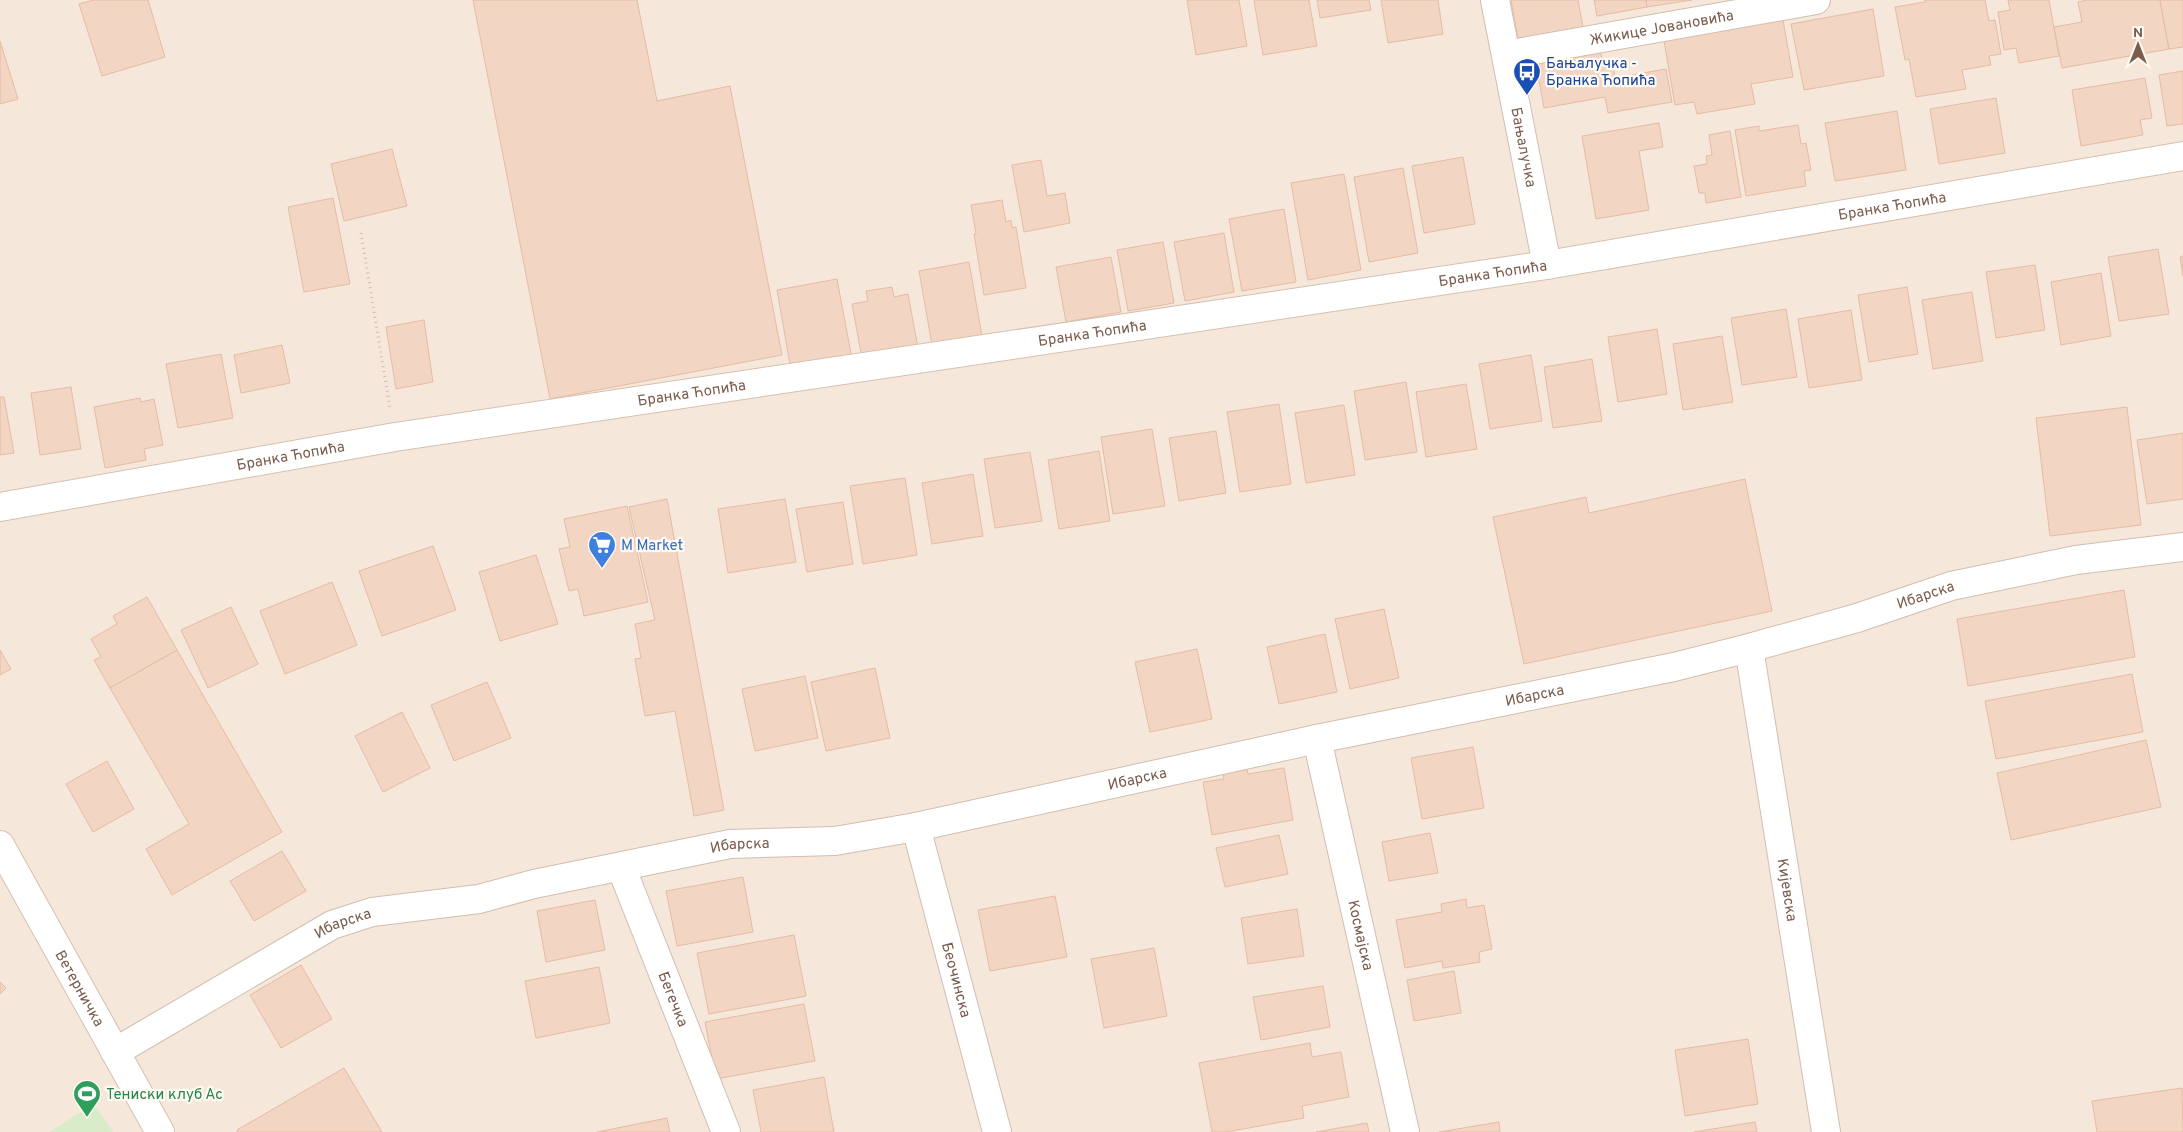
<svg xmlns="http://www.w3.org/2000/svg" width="2183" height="1132" font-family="Overpass,sans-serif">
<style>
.residential{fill:#f5e8da}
.green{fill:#d8ecc9}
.building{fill:#f3d5c3;stroke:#e6bba3}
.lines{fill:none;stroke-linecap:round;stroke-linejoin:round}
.street-casing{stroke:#d1beb0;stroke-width:30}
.secondary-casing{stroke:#d6c0b0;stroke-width:30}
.path{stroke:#d9b8a5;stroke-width:3;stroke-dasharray:1 4;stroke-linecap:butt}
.street{stroke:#fff;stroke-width:28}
.secondary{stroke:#fff;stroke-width:28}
.labels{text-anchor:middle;stroke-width:4.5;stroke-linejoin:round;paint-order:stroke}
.street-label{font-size:15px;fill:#7a5c4d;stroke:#fffaf3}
.transit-label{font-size:15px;fill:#164399;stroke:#fffaf3;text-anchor:start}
.shop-label{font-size:15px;fill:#366cbe;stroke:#fffaf3;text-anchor:start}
.leisure-label{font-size:15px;fill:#27864d;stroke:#fffaf3;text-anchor:start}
</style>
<rect width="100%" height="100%" fill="#fdf6ec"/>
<rect class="residential" x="0" y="0" width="2183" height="1132"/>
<polygon class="green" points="94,1104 113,1132 49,1132"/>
<g class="building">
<polygon points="93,0 148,0 165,57 102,76 79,4"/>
<polygon points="473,0 637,0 657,101 730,86 782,355 550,399"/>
<polygon points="1187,0 1239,0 1247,46 1196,55"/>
<polygon points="1254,0 1309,0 1317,46 1263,55"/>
<polygon points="1317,0 1369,0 1371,10 1320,18"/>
<polygon points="1381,0 1438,0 1443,34 1388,43"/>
<polygon points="1511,0 1578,0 1583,27 1518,39"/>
<polygon points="1594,0 1646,0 1647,7 1597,16"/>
<polygon points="1646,0 1692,0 1647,7"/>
<polygon points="1925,0 1985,0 1989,21 1995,20 2001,54 1989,56 1991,65 1962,70 1966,89 1916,97 1909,59 1905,60 1895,7 1925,2"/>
<polygon points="2008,0 2049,0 2059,56 2019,63 2016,48 2004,50 1998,12 2010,10"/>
<polygon points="2088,0 2160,0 2169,49 2062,68 2054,27 2082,22 2078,2"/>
<polygon points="2160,0 2183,0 2183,47 2169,49"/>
<polygon points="1873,9 1884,76 1804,90 1791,24"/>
<polygon points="1782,14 1793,77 1751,84 1755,104 1697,114 1694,102 1675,105 1663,35"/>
<polygon points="0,41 18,99 0,104"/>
<polygon points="1600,47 1602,60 1612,59 1615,78 1666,69 1672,102 1608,113 1605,97 1544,108 1535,59"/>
<polygon points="2183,71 2183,124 2167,126 2159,75"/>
<polygon points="2145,78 2152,118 2140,120 2143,135 2081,146 2072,90"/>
<polygon points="1996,98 2005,153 1939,164 1930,109"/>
<polygon points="1897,111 1906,170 1835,181 1825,123"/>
<polygon points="1659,123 1663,147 1639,151 1649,210 1596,219 1582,136"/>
<polygon points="1798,125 1801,144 1806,143 1811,170 1804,171 1806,186 1746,196 1735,130 1759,126 1759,131"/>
<polygon points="1730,131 1741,197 1706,203 1705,193 1699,193 1694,166 1707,164 1706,156 1712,155 1709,135"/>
<polygon points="392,149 407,206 344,221 331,164"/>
<polygon points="1463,157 1475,224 1424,233 1412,166"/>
<polygon points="1041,160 1047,196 1065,193 1070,223 1024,232 1012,165"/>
<polygon points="1403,168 1418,253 1369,262 1354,177"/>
<polygon points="1344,174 1361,270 1308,280 1291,183"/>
<polygon points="333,198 350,284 304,292 288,207"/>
<polygon points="1002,200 1006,222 1011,220 1012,228 1016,227 1026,288 984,295 974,234 976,234 971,205"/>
<polygon points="1284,209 1296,282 1242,291 1229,219"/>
<polygon points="1224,233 1234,292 1185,301 1174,242"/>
<polygon points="1163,242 1174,303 1128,311 1117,250"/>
<polygon points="2158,249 2169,314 2119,321 2108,257"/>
<polygon points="2183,256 2183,276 2180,257"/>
<polygon points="1111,257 1121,312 1066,322 1056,267"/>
<polygon points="969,262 982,336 932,345 919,271"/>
<polygon points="2035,265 2045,330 1996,338 1986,272"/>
<polygon points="2101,273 2111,336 2061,345 2051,282"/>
<polygon points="837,279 852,359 791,370 777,290"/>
<polygon points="892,287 894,297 908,294 918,348 862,358 852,304 868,301 866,291"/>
<polygon points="1907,287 1918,354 1869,362 1858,295"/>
<polygon points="1972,292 1983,361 1933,369 1922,300"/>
<polygon points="1786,309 1797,377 1742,385 1731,318"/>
<polygon points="1851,310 1862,380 1809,388 1798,319"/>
<polygon points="424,320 433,382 396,389 386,327"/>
<polygon points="1657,329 1667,394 1618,402 1608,337"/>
<polygon points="1722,336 1733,402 1683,410 1673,344"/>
<polygon points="282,345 290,383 241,393 234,355"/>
<polygon points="221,354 233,418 178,428 166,364"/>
<polygon points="1531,355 1542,421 1490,429 1479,364"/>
<polygon points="1592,359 1602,421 1553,428 1544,367"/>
<polygon points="1406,382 1417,452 1365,460 1354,391"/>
<polygon points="1466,384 1477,449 1426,457 1416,392"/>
<polygon points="71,387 81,449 40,455 31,393"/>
<polygon points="0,397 4,397 14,453 0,455"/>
<polygon points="140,398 141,402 154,399 163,445 144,449 146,460 105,468 94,407"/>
<polygon points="1279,404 1291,484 1240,492 1227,412"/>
<polygon points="1344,405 1355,475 1306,483 1295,413"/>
<polygon points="2127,407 2141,525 2050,536 2036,418"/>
<polygon points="1152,429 1165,506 1113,514 1101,437"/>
<polygon points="1216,431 1226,493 1179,501 1169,438"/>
<polygon points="2183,433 2183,499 2147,504 2137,440"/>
<polygon points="1099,451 1110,521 1059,529 1048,460"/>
<polygon points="1030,452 1042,521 995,528 984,459"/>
<polygon points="973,474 983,536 932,544 922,483"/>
<polygon points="905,478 917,555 863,564 850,486"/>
<polygon points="1745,479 1772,611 1524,664 1493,517 1586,497 1589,513"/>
<polygon points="667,499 724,810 694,816 675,711 645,716 635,659 641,658 635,624 655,620 629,507"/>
<polygon points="785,499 796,562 728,573 718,509"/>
<polygon points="843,502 853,564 807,572 796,509"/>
<polygon points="627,506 648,602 584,616 578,589 569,591 559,549 570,547 564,519"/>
<polygon points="433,546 456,610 382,636 359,571"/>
<polygon points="536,555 558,624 500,641 479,572"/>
<polygon points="332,582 357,645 285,674 260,611"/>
<polygon points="2124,590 2135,657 1968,686 1957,619"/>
<polygon points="147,597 177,650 110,688 94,660 101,657 91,639 117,624 113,616"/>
<polygon points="231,607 258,664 208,688 181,630"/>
<polygon points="1384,609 1399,678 1350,689 1335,619"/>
<polygon points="1325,634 1337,692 1279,704 1267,647"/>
<polygon points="1197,649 1212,719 1150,732 1135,662"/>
<polygon points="0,650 11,669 0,675"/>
<polygon points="177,650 282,832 172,895 146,849 189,824 110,688"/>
<polygon points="875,668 890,738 826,751 811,682"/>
<polygon points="2132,674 2143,732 1996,759 1985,701"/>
<polygon points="805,676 818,738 755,751 742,689"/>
<polygon points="487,682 511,738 454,761 431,705"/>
<polygon points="402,712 430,768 383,792 355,736"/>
<polygon points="2146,740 2161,807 2011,840 1997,773"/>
<polygon points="1473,747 1484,808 1422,819 1411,758"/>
<polygon points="107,761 134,809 93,832 66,784"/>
<polygon points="1246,765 1248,774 1284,768 1293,820 1212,835 1203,782 1224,779 1222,769"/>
<polygon points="1430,833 1438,873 1389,881 1382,842"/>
<polygon points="1279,835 1288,874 1225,887 1216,848"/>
<polygon points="282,851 306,891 254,921 230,881"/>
<polygon points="743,877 753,932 677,946 666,891"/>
<polygon points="1055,896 1067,957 990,971 978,910"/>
<polygon points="1466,899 1467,908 1484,905 1492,949 1479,952 1480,962 1443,968 1442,961 1405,968 1396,920 1442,912 1441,904"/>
<polygon points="595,900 605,950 546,962 537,911"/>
<polygon points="1297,909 1304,956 1248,964 1241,918"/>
<polygon points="794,935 806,996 709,1014 697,953"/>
<polygon points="1154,948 1167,1016 1104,1028 1091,959"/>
<polygon points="301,965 332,1019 281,1048 250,995"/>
<polygon points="599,967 610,1023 536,1038 525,981"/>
<polygon points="1454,971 1461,1013 1414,1021 1407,980"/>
<polygon points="0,982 6,988 0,994"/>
<polygon points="1323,986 1330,1027 1261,1040 1253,997"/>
<polygon points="804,1004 815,1061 716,1079 705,1022"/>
<polygon points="1748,1039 1758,1104 1685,1116 1675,1050"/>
<polygon points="1310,1043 1312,1057 1341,1052 1349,1097 1302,1106 1304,1118 1226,1132 1212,1132 1199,1063"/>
<polygon points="344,1068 382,1132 238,1132 237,1130"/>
<polygon points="824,1077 834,1132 761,1132 753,1090"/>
<polygon points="2182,1088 2183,1132 2097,1132 2092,1101"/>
<polygon points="667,1118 670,1132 597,1132"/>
<polygon points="1499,1122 1500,1132 1439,1132"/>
<polygon points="1755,1122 1757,1132 1694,1132"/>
<polygon points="1367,1123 1369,1132 1316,1132"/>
</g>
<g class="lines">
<defs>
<g id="street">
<path id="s1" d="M1495 0 1547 265"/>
<path id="s2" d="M1506 55 1816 0"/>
<path id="s3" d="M1749 648 1826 1132"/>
<path id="s4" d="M1317 739 1405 1132"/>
<path id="s5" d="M916 827 997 1132"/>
<path id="s6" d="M621 867 726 1132"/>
<path id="s7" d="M115 1052 332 925 372 912 479 899 534 884 730 844 835 841 916 827 1317 739 1674 667 1749 648 1857 618 1951 586 2076 560 2183 547"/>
</g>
<g id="secondary">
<path id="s8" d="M0 507 395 437 1547 265 2183 156"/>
<path id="s9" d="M0 845 160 1132"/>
</g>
</defs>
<use href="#street" class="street-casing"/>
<use href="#secondary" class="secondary-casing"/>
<polyline class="path" points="361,233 390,408"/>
<use href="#street" class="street"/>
<use href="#secondary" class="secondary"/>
</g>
<defs>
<symbol id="bus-pin" viewBox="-11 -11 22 30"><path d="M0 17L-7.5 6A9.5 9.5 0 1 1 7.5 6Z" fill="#1a4fb4" stroke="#fffaf3"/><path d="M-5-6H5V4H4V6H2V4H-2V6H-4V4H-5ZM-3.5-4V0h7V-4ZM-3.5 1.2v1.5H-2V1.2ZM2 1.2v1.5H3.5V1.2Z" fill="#fff"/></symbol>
<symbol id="supermarket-pin" viewBox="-11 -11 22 30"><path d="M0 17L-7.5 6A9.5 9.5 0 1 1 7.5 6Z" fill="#3f7fe0" stroke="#fffaf3"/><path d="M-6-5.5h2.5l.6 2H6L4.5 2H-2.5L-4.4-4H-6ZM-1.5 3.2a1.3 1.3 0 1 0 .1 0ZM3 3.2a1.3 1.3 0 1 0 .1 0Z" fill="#fff"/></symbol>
<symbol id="stadium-pin" viewBox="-11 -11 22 30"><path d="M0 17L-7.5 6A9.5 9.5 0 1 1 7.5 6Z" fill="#2e9e5b" stroke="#fffaf3"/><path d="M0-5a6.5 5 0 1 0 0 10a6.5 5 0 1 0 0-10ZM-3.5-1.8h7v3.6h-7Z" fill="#fff"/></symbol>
</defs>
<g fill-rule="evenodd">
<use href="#bus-pin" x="1511" y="56" width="32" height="43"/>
<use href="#supermarket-pin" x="586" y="529" width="32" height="43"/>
<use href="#stadium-pin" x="71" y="1078" width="32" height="43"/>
</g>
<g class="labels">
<g class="street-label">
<text dy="5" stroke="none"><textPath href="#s2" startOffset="158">Жикице Јовановића</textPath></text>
<text dy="5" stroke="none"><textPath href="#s1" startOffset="150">Бањалучка</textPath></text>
<text dy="5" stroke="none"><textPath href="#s8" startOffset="1916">Бранка Ћопића</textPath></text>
<text dy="5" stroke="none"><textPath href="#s8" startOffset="1511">Бранка Ћопића</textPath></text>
<text dy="5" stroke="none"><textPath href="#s8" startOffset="1106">Бранка Ћопића</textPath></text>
<text dy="5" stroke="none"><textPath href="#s8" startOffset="701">Бранка Ћопића</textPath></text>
<text dy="5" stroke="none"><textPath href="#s8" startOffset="295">Бранка Ћопића</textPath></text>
<text dy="5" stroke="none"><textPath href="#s7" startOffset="1882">Ибарска</textPath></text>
<text dy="5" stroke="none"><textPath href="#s7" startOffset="1478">Ибарска</textPath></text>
<text dy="5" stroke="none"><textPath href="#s7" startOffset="1072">Ибарска</textPath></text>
<text dy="5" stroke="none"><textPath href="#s7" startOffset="668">Ибарска</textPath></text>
<text dy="5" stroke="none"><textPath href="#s3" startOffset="245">Кијевска</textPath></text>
<text dy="5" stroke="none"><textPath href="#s7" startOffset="262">Ибарска</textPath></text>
<text dy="5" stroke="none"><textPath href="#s4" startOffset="201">Космајска</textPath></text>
<text dy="5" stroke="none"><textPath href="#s5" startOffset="158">Беочинска</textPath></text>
<text dy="5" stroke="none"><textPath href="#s9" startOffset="164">Ветерничка</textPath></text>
<text dy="5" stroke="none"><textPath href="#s6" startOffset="142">Бегечка</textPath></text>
</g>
<g class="transit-label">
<text x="1546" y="68">Бањалучка -<tspan x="1546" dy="17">Бранка Ћопића</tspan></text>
</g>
<g class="shop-label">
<text x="621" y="550">M Market</text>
</g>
<g class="leisure-label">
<text x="106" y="1099">Тениски клуб Ас</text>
</g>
</g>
<g transform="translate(2138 45)" stroke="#fffaf3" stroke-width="4" paint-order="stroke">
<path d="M0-4L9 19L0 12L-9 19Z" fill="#7a5c4d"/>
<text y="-8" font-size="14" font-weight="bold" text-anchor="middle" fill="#7a5c4d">N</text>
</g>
</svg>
